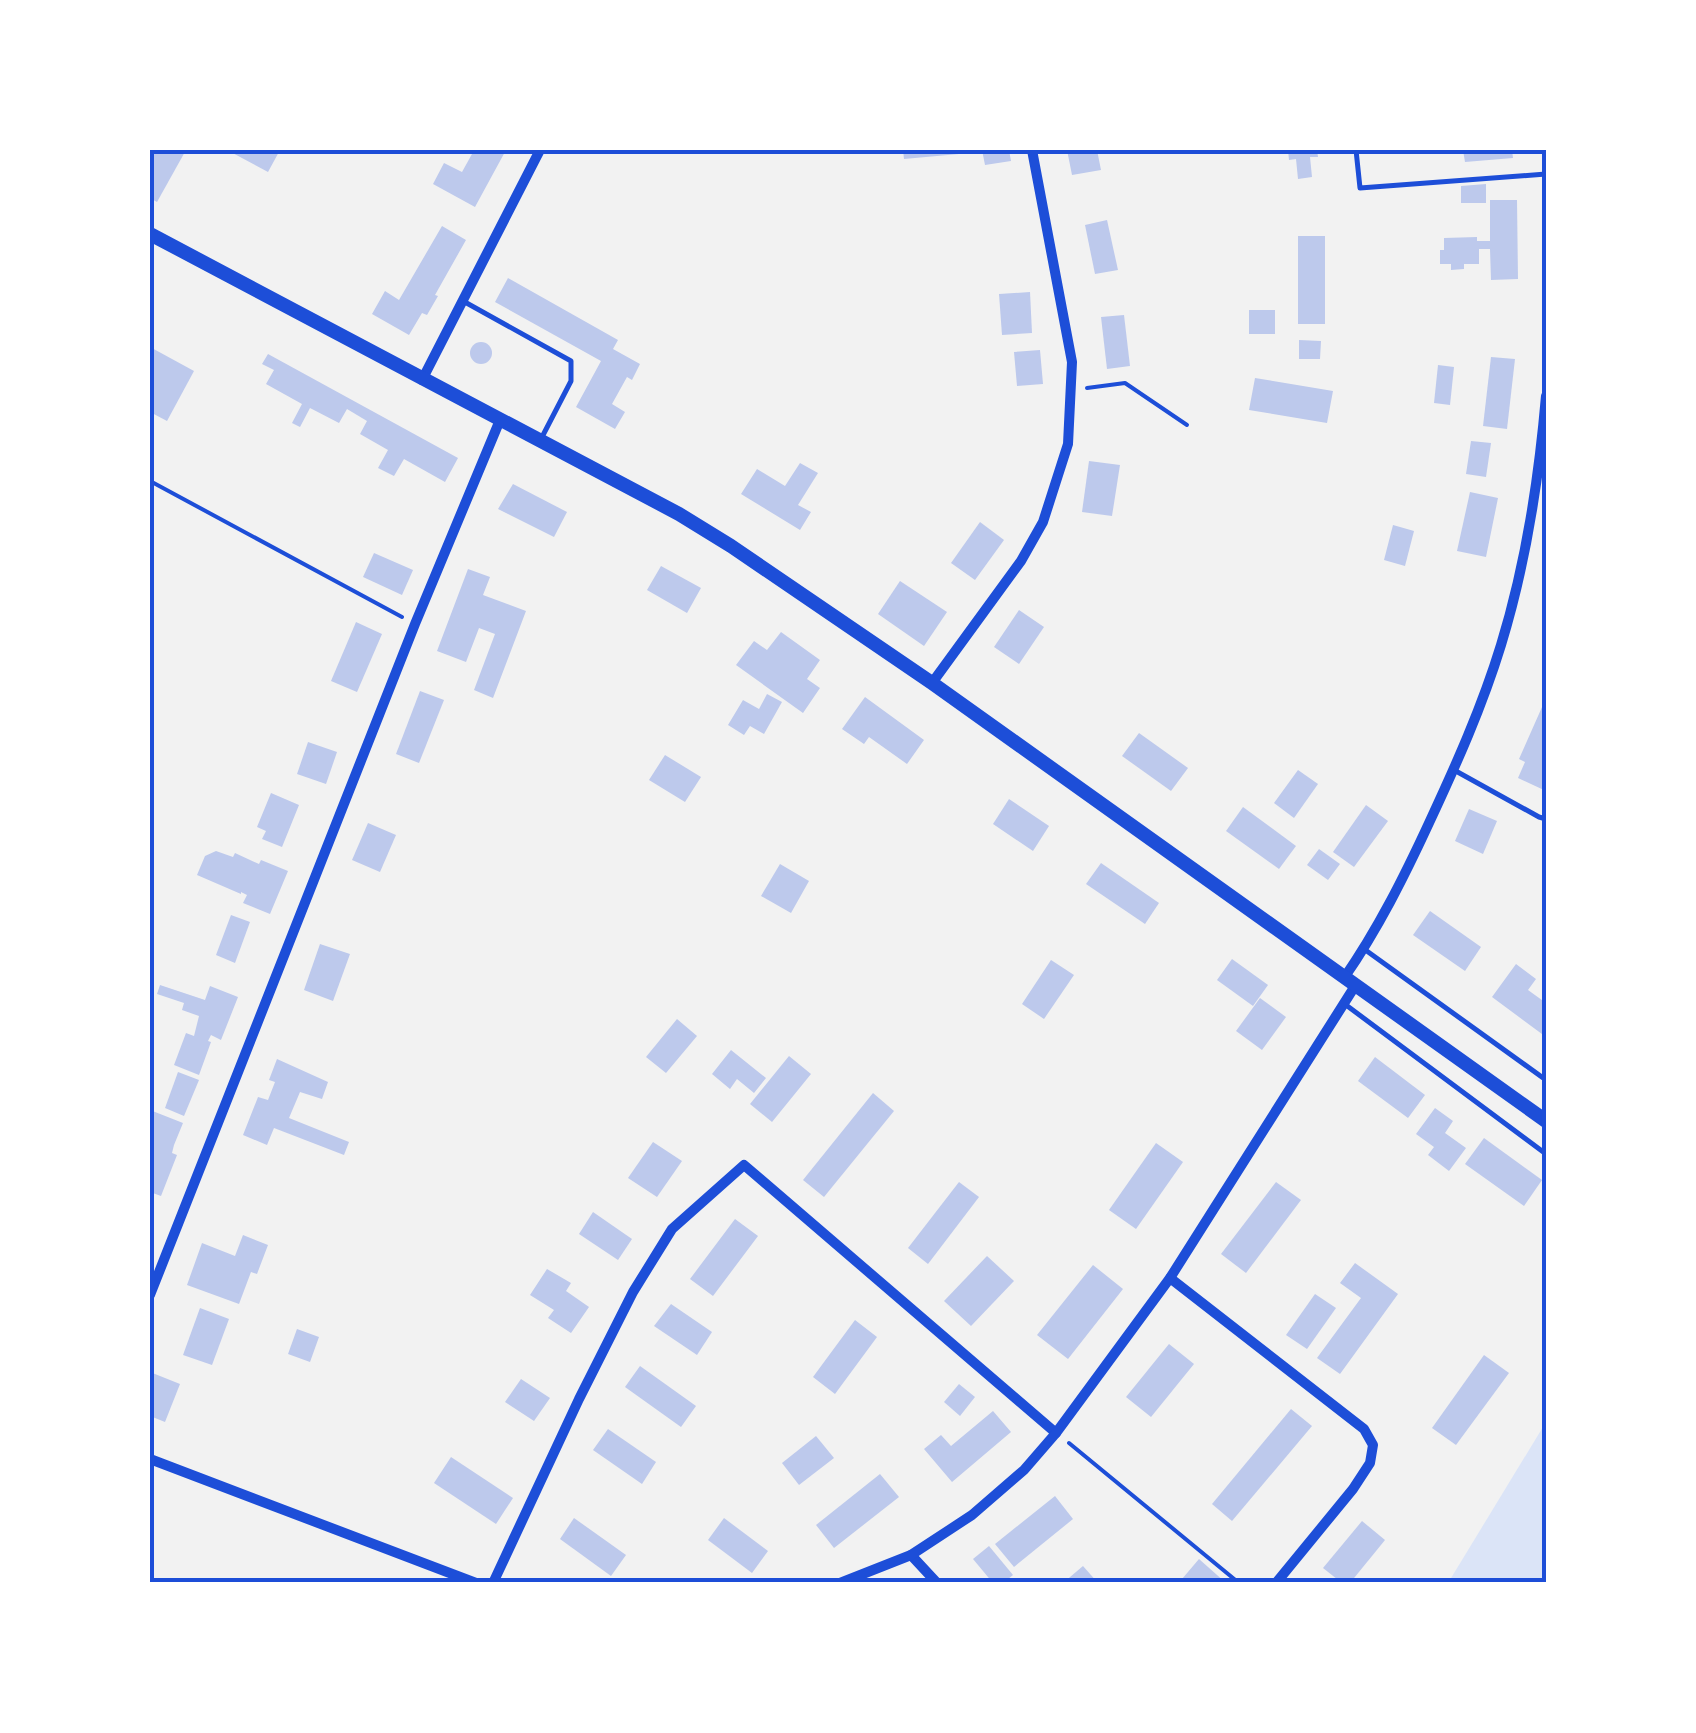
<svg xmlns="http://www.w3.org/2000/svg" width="1696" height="1733" font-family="'DejaVu Sans',sans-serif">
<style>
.green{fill:#dbe4f7}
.building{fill:#bdc9ec}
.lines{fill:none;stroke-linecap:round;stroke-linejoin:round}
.path{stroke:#1d4ed8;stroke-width:4}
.service{stroke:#1d4ed8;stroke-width:5}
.minor{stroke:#1d4ed8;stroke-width:10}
.tertiary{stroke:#1d4ed8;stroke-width:14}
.neatline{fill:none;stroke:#1d4ed8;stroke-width:4}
</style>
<rect width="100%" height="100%" fill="#f2f2f2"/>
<polygon class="green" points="1546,1422 1546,1583 1448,1583"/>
<g class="building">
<polygon points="150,150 186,150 157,202 150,198"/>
<polygon points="227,150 265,151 280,150 268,172"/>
<polygon points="465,150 506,150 475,207 433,184 444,163 462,172 472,154"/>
<polygon points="903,150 959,150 959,154 904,159"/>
<polygon points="982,150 1009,150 1011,161 985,165"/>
<polygon points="1067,150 1097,150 1101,170 1072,175"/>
<polygon points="1288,150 1317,150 1318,157 1310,157 1312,177 1298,179 1296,159 1289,160"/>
<polygon points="1463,150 1512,150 1513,158 1465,162"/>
<polygon points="1486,184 1486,203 1461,203 1461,186"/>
<polygon points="1490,200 1517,200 1518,279 1491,280 1490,249 1479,249 1479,264 1464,264 1464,269 1451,270 1451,264 1440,264 1440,250 1444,250 1444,238 1477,237 1477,241 1490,241"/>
<polygon points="1107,220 1118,270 1095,274 1085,225"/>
<polygon points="442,226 466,240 435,295 438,296 427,315 422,313 409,335 372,314 385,291 399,300"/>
<rect x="1298" y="236" width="27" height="88"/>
<polygon points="508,278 618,340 613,349 640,364 632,380 627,377 612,404 625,412 615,429 576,407 601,361 495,302"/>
<polygon points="1030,292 1032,333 1002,335 999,294"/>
<rect x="1249" y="310" width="26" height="24"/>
<polygon points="1124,315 1130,366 1107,369 1101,317"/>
<polygon points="1299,340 1321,341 1320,359 1299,359"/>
<circle cx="481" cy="353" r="11"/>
<polygon points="150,347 194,371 167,421 150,412"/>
<polygon points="1040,350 1043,384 1017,386 1014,352"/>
<polygon points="268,354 458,458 445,482 404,459 394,476 378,468 388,450 360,434 367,421 347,409 339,423 310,408 300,427 292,423 302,404 266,384 274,370 262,364"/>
<polygon points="1491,357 1515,359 1507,429 1483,426"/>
<polygon points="1438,365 1454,367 1450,405 1434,403"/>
<polygon points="1255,378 1333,391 1327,423 1249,410"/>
<polygon points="1471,441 1491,443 1486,477 1466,474"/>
<polygon points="1089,461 1120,465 1112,516 1082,512"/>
<polygon points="800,463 818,473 798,505 811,512 800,530 741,494 757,469 785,486"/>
<polygon points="513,484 567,512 554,537 498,509"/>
<polygon points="1470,492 1498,498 1486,557 1457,551"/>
<polygon points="980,522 1004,540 975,580 951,563"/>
<polygon points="1393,525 1414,531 1405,566 1384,560"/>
<polygon points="374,553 413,570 402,595 363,577"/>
<polygon points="661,566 701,588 687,613 647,590"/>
<polygon points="468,569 490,577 483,595 526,611 493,698 474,690 495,634 479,628 466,662 437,651"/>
<polygon points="900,581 947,612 924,646 878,614"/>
<polygon points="1019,610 1044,627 1019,664 994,647"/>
<polygon points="356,622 382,634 357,692 331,681"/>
<polygon points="781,632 820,660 807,679 820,688 803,713 736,665 754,641 767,650"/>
<polygon points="420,691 444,700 419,763 396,754"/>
<polygon points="767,694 782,702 764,734 750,726 744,735 728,725 743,700 759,709"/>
<polygon points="865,697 924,740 907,764 869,737 864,744 842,729"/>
<polygon points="1546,698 1546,791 1518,778 1525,762 1519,759"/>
<polygon points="1139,733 1188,768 1171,791 1122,756"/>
<polygon points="308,742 337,752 326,784 297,774"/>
<polygon points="665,755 701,777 685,802 649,780"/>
<polygon points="1298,770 1318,784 1294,818 1274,803"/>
<polygon points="271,793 299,805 282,847 262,839 266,831 257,827"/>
<polygon points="1009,799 1049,826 1033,851 993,824"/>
<polygon points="1366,805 1388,821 1354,867 1333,852"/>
<polygon points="1243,807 1296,846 1279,869 1226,831"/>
<polygon points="1469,809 1497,821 1483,854 1455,841"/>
<polygon points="368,823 396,835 380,872 352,860"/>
<polygon points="1319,849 1340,864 1328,880 1307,865"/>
<polygon points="216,851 233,857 235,853 259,864 261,860 288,871 270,914 243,903 247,895 241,892 241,894 197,875 205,856"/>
<polygon points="1101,863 1159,903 1145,924 1086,884"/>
<polygon points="780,864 809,881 791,913 761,896"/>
<polygon points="1430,911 1481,947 1465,971 1413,935"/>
<polygon points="231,915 250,922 235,963 216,955"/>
<polygon points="320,944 350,954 333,1001 304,990"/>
<polygon points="1232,959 1268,985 1253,1006 1217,980"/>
<polygon points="1051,960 1074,975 1044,1019 1022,1004"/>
<polygon points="1516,964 1536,979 1528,990 1546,1003 1546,1037 1492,997"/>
<polygon points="160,985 205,1000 210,986 238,997 221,1040 211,1035 208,1041 211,1042 199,1075 174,1065 186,1033 194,1036 199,1016 182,1010 184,1003 157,994"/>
<polygon points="1260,998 1286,1017 1262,1050 1236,1031"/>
<polygon points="677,1019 697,1036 666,1073 646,1057"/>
<polygon points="731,1050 766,1078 754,1093 737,1079 730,1089 712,1074"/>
<polygon points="789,1056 811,1074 772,1122 750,1104"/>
<polygon points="1375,1057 1425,1095 1408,1118 1358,1081"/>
<polygon points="277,1059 328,1082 322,1099 300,1092 289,1118 349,1142 344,1155 274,1128 267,1145 243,1135 258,1097 268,1100 275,1082 269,1080"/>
<polygon points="178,1072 199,1080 184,1116 165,1108"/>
<polygon points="873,1093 894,1111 824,1197 803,1180"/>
<polygon points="1435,1108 1453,1121 1445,1133 1466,1148 1449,1171 1428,1155 1434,1147 1416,1134"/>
<polygon points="150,1110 183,1123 174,1145 172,1153 177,1155 161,1196 150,1192 150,1146 153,1137 150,1136"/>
<polygon points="1484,1138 1542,1180 1524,1206 1465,1164"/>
<polygon points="653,1142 682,1161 657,1197 628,1178"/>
<polygon points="1156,1143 1183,1162 1136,1229 1109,1210"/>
<polygon points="959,1182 979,1197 928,1264 908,1248"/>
<polygon points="1276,1182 1301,1200 1246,1273 1221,1254"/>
<polygon points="593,1212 632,1239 618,1260 579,1234"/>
<polygon points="735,1219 758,1236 713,1296 690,1279"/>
<polygon points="243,1235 268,1245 257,1274 251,1272 239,1304 187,1285 202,1243 235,1256"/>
<polygon points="987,1256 1014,1281 971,1326 944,1301"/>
<polygon points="1355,1263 1398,1294 1340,1374 1317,1358 1361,1298 1340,1283"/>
<polygon points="1093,1265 1123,1289 1068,1359 1037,1335"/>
<polygon points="547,1269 571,1283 566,1291 589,1307 571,1333 548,1318 554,1310 530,1295"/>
<polygon points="1315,1294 1336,1308 1307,1349 1286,1335"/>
<polygon points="671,1304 712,1332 697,1355 654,1326"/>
<polygon points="200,1308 229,1319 212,1365 183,1355"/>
<polygon points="855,1320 877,1337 835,1394 813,1377"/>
<polygon points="297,1329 319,1337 310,1362 288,1354"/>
<polygon points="1169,1344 1194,1364 1151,1417 1126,1397"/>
<polygon points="1484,1355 1509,1373 1456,1445 1432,1428"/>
<polygon points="640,1366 696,1406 681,1427 625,1387"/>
<polygon points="150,1372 180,1384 165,1422 150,1416"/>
<polygon points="521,1379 550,1398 534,1421 505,1402"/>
<polygon points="959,1384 975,1397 960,1416 944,1402"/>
<polygon points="1291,1409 1312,1426 1232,1521 1212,1504"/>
<polygon points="993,1411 1011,1432 952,1482 924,1449 941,1435 951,1446"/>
<polygon points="608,1429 656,1462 642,1484 593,1450"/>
<polygon points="816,1436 834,1458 799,1485 782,1463"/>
<polygon points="451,1457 513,1498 496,1524 434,1483"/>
<polygon points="880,1474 899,1497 834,1548 816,1525"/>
<polygon points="1055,1496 1073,1519 1014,1567 995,1544"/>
<polygon points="574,1518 626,1555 611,1576 560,1539"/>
<polygon points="724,1518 768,1551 752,1573 708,1540"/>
<polygon points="1362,1521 1385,1540 1350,1583 1342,1583 1323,1568"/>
<polygon points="989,1546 1013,1575 1003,1583 993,1583 973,1559"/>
<polygon points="1199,1559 1226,1583 1186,1583 1182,1579"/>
<polygon points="1083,1566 1098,1583 1063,1583"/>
</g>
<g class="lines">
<g class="path">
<polyline points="1087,388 1125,383 1187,425"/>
<polyline points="150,481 402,617"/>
<polyline points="1069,1443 1239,1583"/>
</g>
<g class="service">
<polyline points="1356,150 1360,188 1546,174"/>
<polyline points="463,301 571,361 571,381 541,439"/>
<polyline points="1454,770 1539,817 1546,819"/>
<polyline points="1364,949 1546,1080"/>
<polyline points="1346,1005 1546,1154"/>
</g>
<g class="minor">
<polyline points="422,380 540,150"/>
<polyline points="932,683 1021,561 1043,522 1068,444 1072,362 1032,150"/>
<path d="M1344 978C1378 929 1404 877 1429 823 1456 765 1482 707 1501 645 1525 567 1539 478 1546 396"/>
<polyline points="1170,1278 1364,1429 1373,1445 1370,1463 1353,1489 1276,1583"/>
<polyline points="150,1295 415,624 500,420"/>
<polyline points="150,1459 476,1583"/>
<polyline points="911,1555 937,1583"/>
<polyline points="493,1583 579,1399 633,1292 672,1229 744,1165 1056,1433"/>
<polyline points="840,1583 911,1555 972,1515 1024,1470 1056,1433 1170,1278 1355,986"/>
</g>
<polyline class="tertiary" points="150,234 679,514 731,546 932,683 1546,1121"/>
</g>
<rect width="1696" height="1733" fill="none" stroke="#ffffff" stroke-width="305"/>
<rect x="152" y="152" width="1392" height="1428" class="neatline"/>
</svg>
